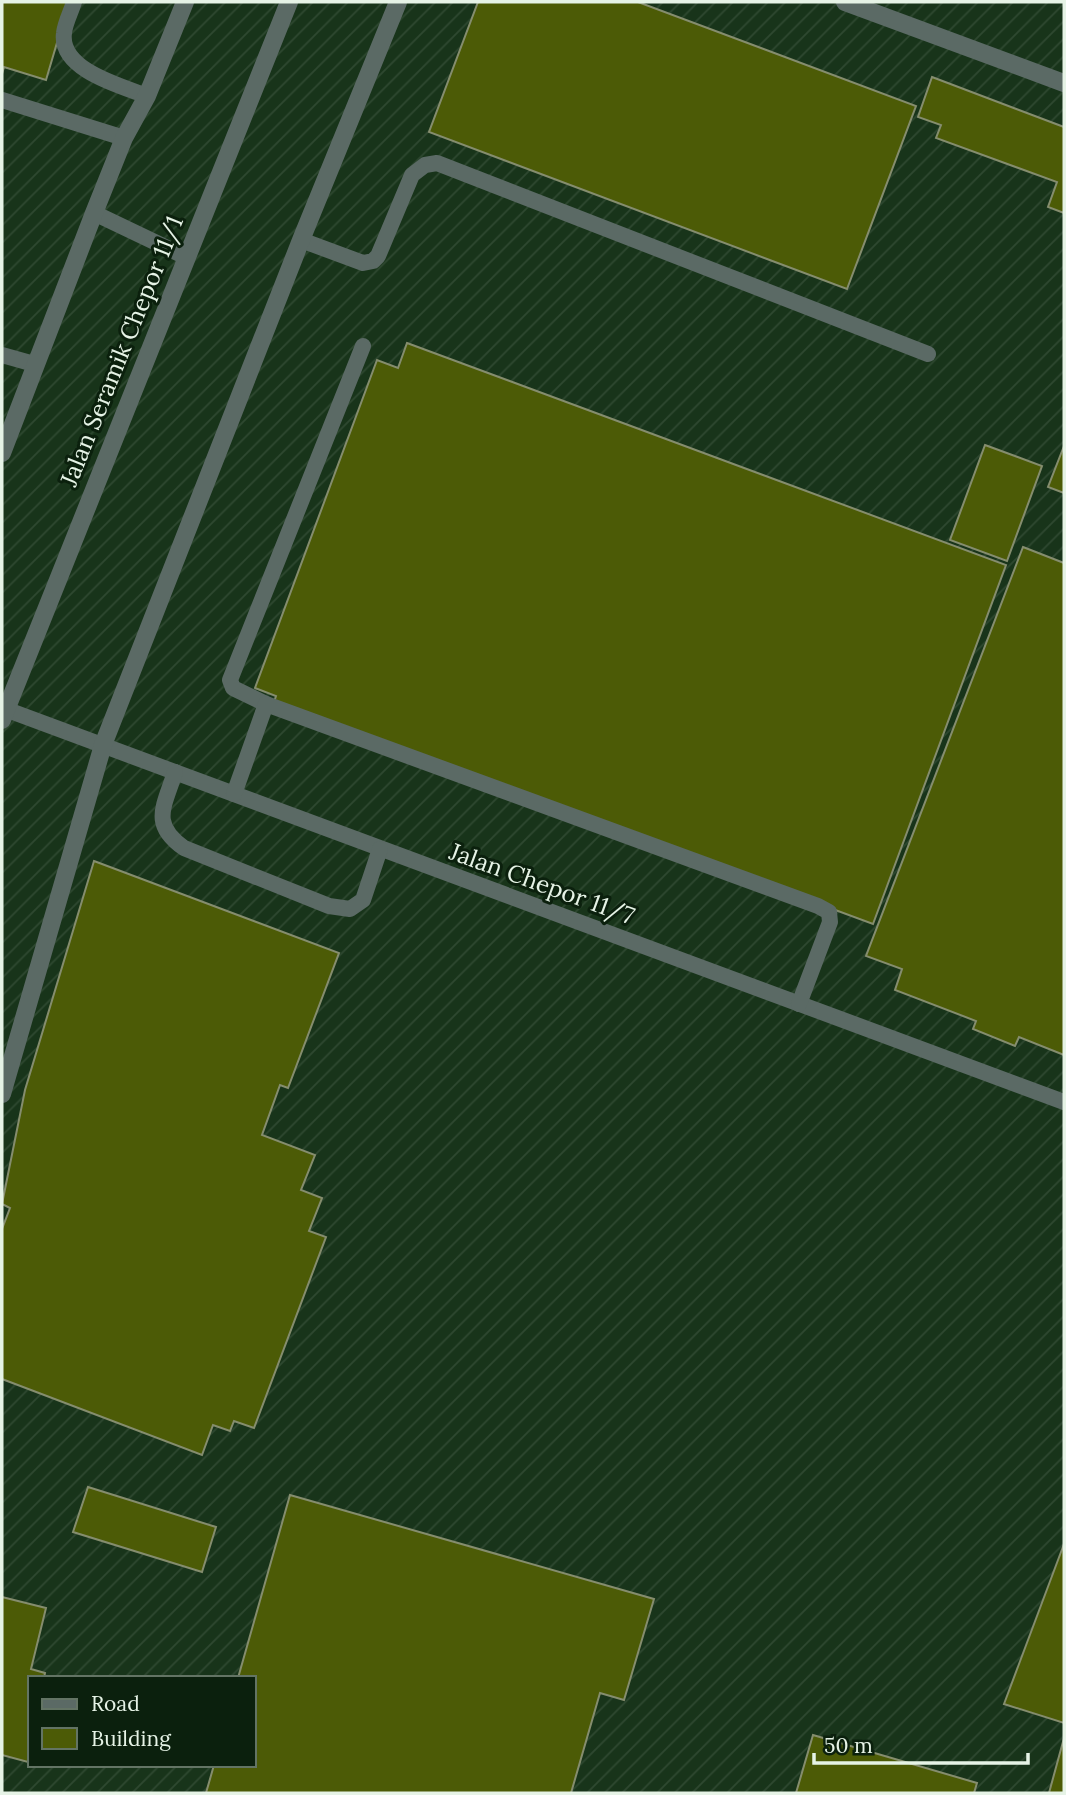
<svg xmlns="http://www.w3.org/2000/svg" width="1066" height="1795" font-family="Lora,serif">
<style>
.industrial{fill:url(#industrial-furrows);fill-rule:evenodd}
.building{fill:#4c5b06;stroke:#858d6e;stroke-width:2}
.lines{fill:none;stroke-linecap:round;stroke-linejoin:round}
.service{stroke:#5b6a65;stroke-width:16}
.minor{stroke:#5b6a65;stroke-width:18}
.labels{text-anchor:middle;stroke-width:6;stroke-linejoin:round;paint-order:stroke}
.street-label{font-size:24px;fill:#e6f3e6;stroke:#0b200d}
</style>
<defs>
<pattern id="industrial-furrows" width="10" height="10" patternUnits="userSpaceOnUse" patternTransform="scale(1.75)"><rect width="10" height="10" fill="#18341a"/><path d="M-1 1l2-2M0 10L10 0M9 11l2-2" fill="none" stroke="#2e4830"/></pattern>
</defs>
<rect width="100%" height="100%" fill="#142a16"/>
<path class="industrial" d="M2 2H1064V1793H2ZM30 1678H254V1765H30Z"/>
<g class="building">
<polygon points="2,2 69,2 46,80 4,67 2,74"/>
<polygon points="478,2 638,2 916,106 847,289 429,132"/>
<polygon points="932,77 1064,127 1064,213 1048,207 1057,182 936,138 941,125 918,117"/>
<polygon points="407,343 1006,565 873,924 274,702 276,696 255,688 377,360 398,368"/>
<polygon points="985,445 1042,466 1007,561 950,540"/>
<polygon points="1064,446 1064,493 1048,487"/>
<polygon points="1023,547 1064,563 1064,1055 1019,1037 1015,1046 973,1029 976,1021 895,990 902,969 866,956"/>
<polygon points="94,861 339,953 288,1088 280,1085 262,1135 315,1155 301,1190 322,1198 309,1231 326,1237 254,1428 234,1421 230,1431 213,1425 202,1455 2,1379 2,1229 10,1208 2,1204 25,1090"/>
<polygon points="88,1487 216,1527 202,1572 73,1532"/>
<polygon points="290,1495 654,1599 624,1700 600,1693 571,1793 206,1793 214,1765 254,1765 254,1678 238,1678"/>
<polygon points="1064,1544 1064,1723 1004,1704"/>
<polygon points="2,1597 46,1608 31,1669 45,1673 44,1678 30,1678 28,1762 2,1755"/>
<polygon points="813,1735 977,1783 974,1793 796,1793"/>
<polygon points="1064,1738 1064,1793 1049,1793"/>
</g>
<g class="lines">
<g class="service">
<path d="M74 2C71 12 65 23 64 33 59 70 121 86 147 96"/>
<polyline points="2,100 124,138"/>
<polyline points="94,213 186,257"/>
<polyline points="301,240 363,263 373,261 378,256 412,175 425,165 437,163 928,354"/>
<polyline points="2,355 34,364"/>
<polyline points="266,704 233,688 230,680 363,346"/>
<polyline points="5,709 1064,1102"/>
<path d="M175 772C164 807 150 824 184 848L329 906 350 909 363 900 380 849"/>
<polyline points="234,794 266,704 818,906 829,912 830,922 799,1004"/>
</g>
<g class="minor">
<polyline points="845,2 1064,83"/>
<polyline points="2,453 94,213 124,138 147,96 185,2"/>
<polyline points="2,720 289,2"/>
<polyline points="2,1094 103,745 301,240 398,2"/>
</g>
</g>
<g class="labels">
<g class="street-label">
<text transform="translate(122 351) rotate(-68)" y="8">Jalan Seramik Chepor 11/1</text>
<text transform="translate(542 884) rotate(20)" y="8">Jalan Chepor 11/7</text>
</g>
</g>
<rect width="1066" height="1795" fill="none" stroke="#e6f3e6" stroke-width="7"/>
<rect x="28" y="1676" width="228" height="91" fill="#0b200d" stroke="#637464" stroke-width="2"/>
<rect x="42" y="1699" width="35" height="10" fill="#5b6a65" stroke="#637464" stroke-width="2"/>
<text x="91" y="1711" font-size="21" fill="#e6f3e6">Road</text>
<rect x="42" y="1728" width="35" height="21" fill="#4c5b06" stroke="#637464" stroke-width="2"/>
<text x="91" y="1746" font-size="21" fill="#e6f3e6">Building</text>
<path d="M814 1753v10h214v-10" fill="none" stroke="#e6f3e6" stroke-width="3.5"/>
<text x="824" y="1753" font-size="21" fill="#e6f3e6" stroke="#0b200d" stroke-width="5" paint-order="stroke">50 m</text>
</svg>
